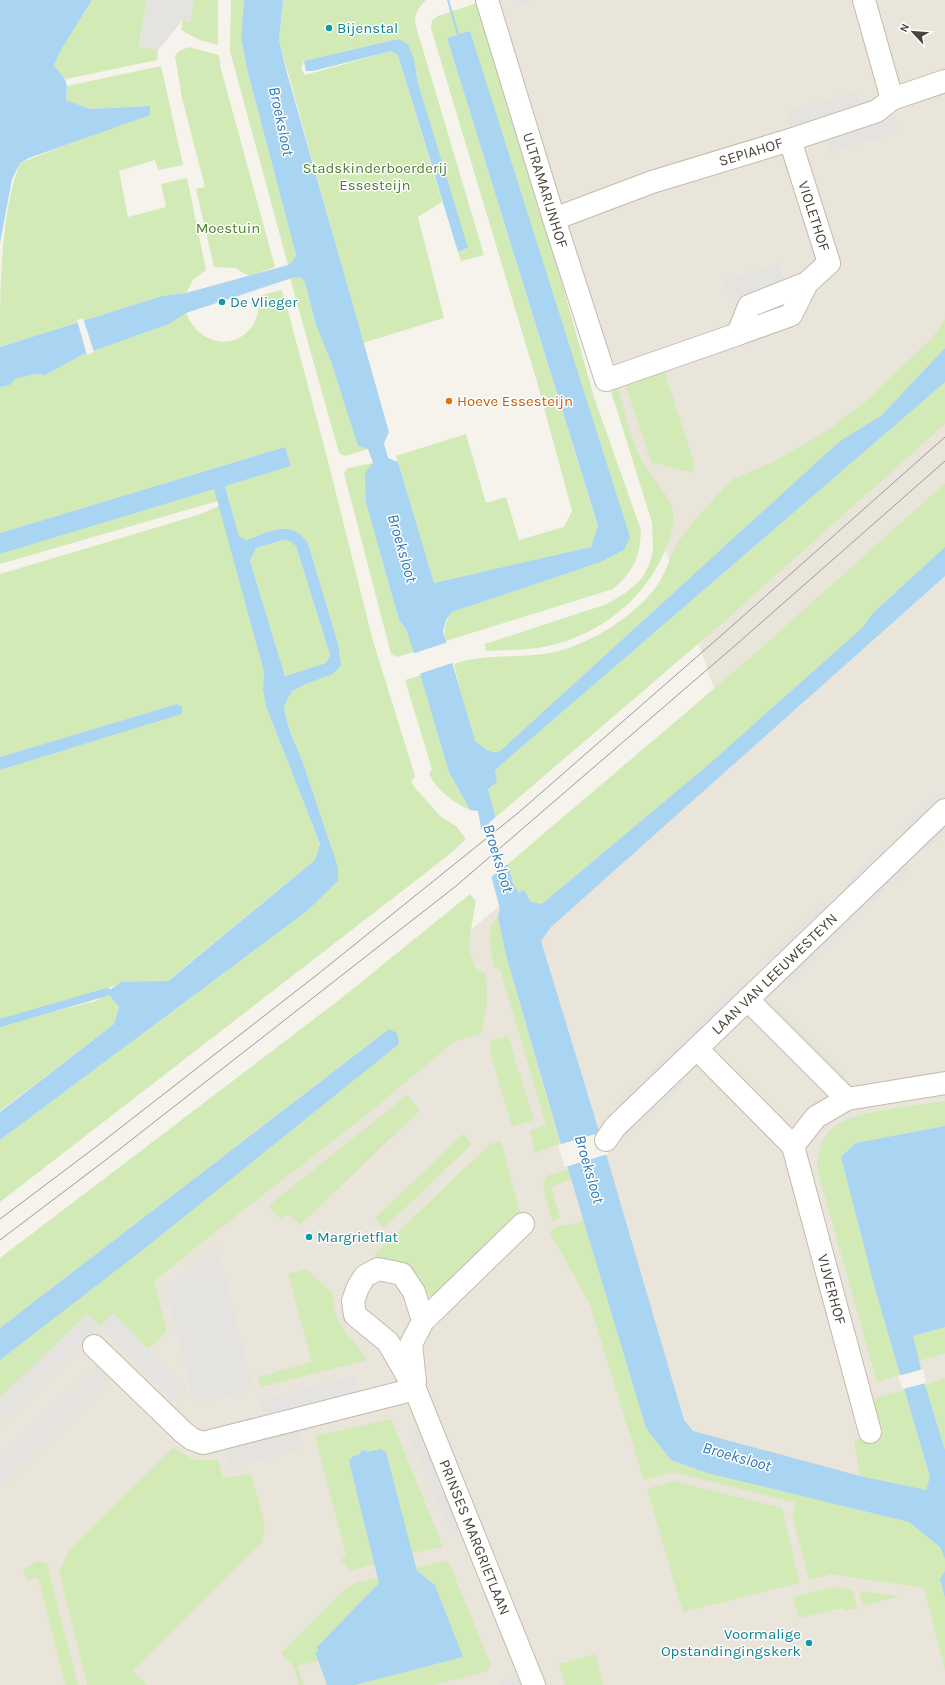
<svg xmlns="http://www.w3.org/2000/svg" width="945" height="1685" font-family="Karla,sans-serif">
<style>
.residential{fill:#eae5da}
.green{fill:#d2eab5}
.parking{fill:#e5e3e0}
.water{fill:#a9d4f2;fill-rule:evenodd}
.pier{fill:#f6f3ec}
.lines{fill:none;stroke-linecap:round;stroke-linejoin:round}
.stream{stroke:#a9d4f2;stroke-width:8}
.street-casing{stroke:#c2bbae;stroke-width:24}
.street{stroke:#fff;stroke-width:22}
.tram{stroke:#9a9a9a;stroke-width:1}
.culture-dot{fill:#0f9aa8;stroke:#fff;stroke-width:1.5}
.food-dot{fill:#e8710a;stroke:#fff;stroke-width:1.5}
.labels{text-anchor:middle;stroke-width:3;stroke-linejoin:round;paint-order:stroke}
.culture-label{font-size:15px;fill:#0d838f;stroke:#fff;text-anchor:start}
.street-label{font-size:15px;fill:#4b4439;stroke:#fff}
.park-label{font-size:15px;fill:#4a7f2a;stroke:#fff}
.food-label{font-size:15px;fill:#c56008;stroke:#fff;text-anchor:start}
.water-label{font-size:16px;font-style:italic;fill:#2e7ab2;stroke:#fff}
</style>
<rect width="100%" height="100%" fill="#f6f3ec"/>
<polygon class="residential" points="474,0 945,0 945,1685 0,1685 0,1291 404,985 725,720"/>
<g class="green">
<polygon points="92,0 147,0 139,46 158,50 157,60 66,79 54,67 61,50"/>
<polygon points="194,0 218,0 218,45 200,40 181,30 183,20 190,22"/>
<polygon points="231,0 244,0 241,37 247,69 296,255 293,261 288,265 230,51"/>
<path d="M283 0H426C419 7 415 13 415 23L484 255 461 261 458 252 467 249 418 83 414 59 398 39 304 61 301 69 305 75 391 51 398 55 442 202 418 217 444 318 363 343 279 40Z"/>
<path d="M477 3 548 233 594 397 641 530C640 557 634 571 613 589L446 641C443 629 445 622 452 612L601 562 624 550 470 31 447 38 598 527 592 547 434 583 396 456 466 434 486 503 506 497 519 540 564 527 572 511 538 385 431 28 432 20 438 16Z"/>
<polygon points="189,47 219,55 221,69 275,267 249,276 235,268 214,267 196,189 205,187 182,98 175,56 179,51"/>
<path d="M161 66 183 165 158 170 155 160 119 171 128 217 166 207 161 184 187 178 206 270 193 280 186 293 162 296 0 347C0 290 0 214 20 163L89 136 150 106 90 109 66 100 67 86Z"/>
<polygon points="295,277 301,278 305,282 316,325 368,449 345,456 339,453 290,278"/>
<path d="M281 290 284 296 328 461 373 641 415 776 411 782 416 789 441 817 456 826 466 839 450 854 0 1202V1140L307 911 338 881V867L302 760 290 732 284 709 286 702 292 691 306 684 333 674 338 644 308 543C290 518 271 532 246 540L239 536 225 485 291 466 285 447 0 533V387L10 385 15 379 34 374 45 375 82 355 169 324 186 313C206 360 263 346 259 296Z"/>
<path d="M945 319V348L882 415 840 441 500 751C491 753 482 749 475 742 471 737 457 676 454 664 487 652 525 660 559 651 595 641 640 613 660 581 667 569 671 554 678 542 692 522 711 503 727 484L733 479 775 461 828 430 865 402 933 337Z"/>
<polygon points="664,370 694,462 693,473 651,462 624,381"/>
<polygon points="945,382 945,424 719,626 495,818 488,789 497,782 495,770"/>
<path d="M617 385C624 408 629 435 640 457 647 473 671 496 673 511 675 530 668 546 659 563 635 609 589 640 537 648 520 650 503 650 486 651L485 644 607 604 627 592 642 578 649 565 653 551 652 523 610 387Z"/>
<polygon points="373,463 366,503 399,620 406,629 414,652 397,657 391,654 344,473 348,468"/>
<polygon points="945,483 945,547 872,614 863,627 708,765 542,904 531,902 524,890 519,893 513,883 508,864 750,658"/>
<polygon points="214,488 218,501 0,564 0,554"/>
<polygon points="219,506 264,672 263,690 266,706 320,844 315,860 167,981 121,983 94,994 0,1020 0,770 182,714 182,708 177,704 0,757 0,574 198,515"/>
<polygon points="283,540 290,541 296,546 330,655 326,663 285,676 250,561 256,548"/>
<path d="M421 675 449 772 470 810C452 802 439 792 429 774L432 769 405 680Z"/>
<polygon points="470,894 476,901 468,946 475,968 486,973 487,1004 481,1034 455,1041 365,1116 196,1247 154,1282 167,1331 148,1349 113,1313 100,1327 87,1314 0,1398 0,1360 144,1249 399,1044 397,1033 388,1029 0,1328 0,1258 339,1000"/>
<path d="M498 917 506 955 560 1144 535 1153 530 1131 546 1125 500 969 494 967C491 950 484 930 498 917Z"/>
<polygon points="109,994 119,1007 114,1024 0,1111 0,1026 95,1001"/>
<polygon points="508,1036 534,1120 512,1127 490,1052 491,1041"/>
<polygon points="407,1095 420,1110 300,1225 288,1214 282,1220 268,1206"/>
<path d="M945 1101V1126L856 1143 841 1157 874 1285 900 1375 877 1382 817 1168C818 1153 821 1137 834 1127 855 1110 917 1106 945 1101Z"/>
<polygon points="463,1134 472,1144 384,1228 375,1218"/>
<polygon points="501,1141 521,1216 433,1299 396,1262 378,1260 374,1255 490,1144"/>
<polygon points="568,1169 571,1179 551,1187 560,1218 552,1221 543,1186 546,1176"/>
<polygon points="584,1221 646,1428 671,1460 707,1473 909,1522 940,1547 945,1559 945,1571 940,1579 945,1598 945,1670 924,1588 832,1574 809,1580 792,1516 796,1503 673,1472 644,1480 589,1302 550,1233 554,1228"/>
<path d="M306 1269 333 1294C333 1329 351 1333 367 1360L261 1387 258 1377 312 1362 288 1274Z"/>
<polygon points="945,1327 945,1353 919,1361 913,1336"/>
<polygon points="945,1378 945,1450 925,1385"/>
<polygon points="905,1390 930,1477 926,1491 860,1476 854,1440 883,1432 874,1403 876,1398"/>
<polygon points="391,1419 443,1547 412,1553 386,1452 380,1449 367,1452 365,1450 361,1451 360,1454 352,1457 349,1461 374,1564 350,1571 341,1560 346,1555 315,1436"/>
<polygon points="173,1448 195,1460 218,1460 223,1479 251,1473 265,1526 262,1542 133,1671 147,1685 87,1685 59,1571 68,1552"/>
<polygon points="673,1481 782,1508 800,1583 683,1612 647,1489"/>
<polygon points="448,1560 491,1666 488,1671 434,1685 355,1685 463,1657 435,1585 417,1571 416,1568"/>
<polygon points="37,1561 47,1563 78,1685 65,1685 38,1577 27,1580 23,1569"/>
<polygon points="378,1578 379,1583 317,1647 318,1652 315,1653 318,1661 298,1666 303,1685 299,1685 294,1667 281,1653 346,1588 358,1582"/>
<polygon points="833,1587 853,1590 857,1608 844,1611 842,1608 799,1618 793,1597"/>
<polygon points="859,1591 899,1596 863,1606"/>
<polygon points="595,1654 603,1685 565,1685 559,1664"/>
</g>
<g class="parking">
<polygon points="147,0 194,0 190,22 183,20 158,50 139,47"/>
<polygon points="512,0 537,0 514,7"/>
<polygon points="857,90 861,105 791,128 786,112"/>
<polygon points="895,116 900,131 831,153 826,138"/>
<polygon points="779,263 784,281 730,298 724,280"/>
<polygon points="939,792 944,797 907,833 902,828"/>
<polygon points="945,823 945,832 925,851 921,846"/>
<polygon points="886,844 890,849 850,888 846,883"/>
<polygon points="904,864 909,868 873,902 868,897"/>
<polygon points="827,900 832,904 769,966 764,960"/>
<polygon points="848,917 852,922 789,983 784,978"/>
<polygon points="747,977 751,982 619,1108 615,1104"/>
<polygon points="771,1001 846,1078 840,1083 765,1006"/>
<polygon points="680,1078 685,1083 626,1140 621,1135"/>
<polygon points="217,1247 253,1389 194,1404 166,1288"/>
<polygon points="113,1313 188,1389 174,1402 100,1327 0,1425 0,1398 87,1314 100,1326"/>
<polygon points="99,1363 114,1377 0,1488 0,1460"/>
<polygon points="355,1376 359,1395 265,1419 260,1400"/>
<polygon points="417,1428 460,1533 452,1536 408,1432"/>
<polygon points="299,1431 303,1449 230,1468 226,1449"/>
<polygon points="516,1675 520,1685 500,1685 498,1682"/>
</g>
<g class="water">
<path d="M0 0H92L61 50 54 66C67 81 68 79 66 100L90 109 150 106V115L29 158 20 163 12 179 0 243Z"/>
<path d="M244 0H283L279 40 287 73 389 432 384 443 388 458 398 462 434 583 591 547 598 526 447 38 457 35 447 0H449L459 34 470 31 630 537 624 550 601 562 452 612 446 620 443 631 475 741C483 747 489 754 500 751L840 441 882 415 945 348V382L495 770 497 782 488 789 513 883 519 893 524 890 531 902 542 904 708 765 863 627 872 614 945 547V576L551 927 541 941 609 1164 684 1420 693 1431 860 1476 926 1490 930 1477 874 1285 841 1157 856 1143 945 1126V1327L913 1336 925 1385 945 1450V1559L940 1547 909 1522 707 1473 671 1460 646 1428 571 1179 506 955 498 917 500 909 487 860 478 811 470 810 449 772 414 653 406 629 399 620 366 503 365 473 373 463 368 449 358 446 332 364 316 325 305 282 301 278 295 277 186 313 169 324 82 355 45 375 34 374 15 379 10 385 0 387V347L162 296 186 293 288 265 293 261 296 255 247 69 241 37Z"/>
<polygon points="398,39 408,44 414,59 418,83 468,248 458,252 398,55 391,51 313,71 306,71 304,61"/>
<path d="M285 447 291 466 225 486 239 536 246 540C271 532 290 518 308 543L338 644 341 665 333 674 306 684 292 691 286 702 284 709 290 732 302 760 338 867V881L307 911 0 1140V1112L114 1024 119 1007 107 992 121 982 168 981 315 860 320 844 266 706 263 690 264 672 214 489 0 554V533ZM283 540 290 541 296 546 330 655 326 663 285 676 250 561 256 548Z"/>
<polygon points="177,704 182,707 182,714 0,770 0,757"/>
<polygon points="389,1029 397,1033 399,1044 144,1249 0,1360 0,1328"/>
<polygon points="380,1449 386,1452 417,1571 435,1585 463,1657 355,1685 327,1685 315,1652 318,1651 317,1647 379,1583 349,1461 352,1457 360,1454 361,1451 365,1450 367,1452"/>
<polygon points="945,1571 945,1598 940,1579"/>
</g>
<g class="pier">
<polygon points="83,318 94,352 87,355 77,320"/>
<polygon points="448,642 455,662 419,674 412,654"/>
<polygon points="497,816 509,863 490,878 480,831"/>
<polygon points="602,1132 608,1154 565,1167 558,1145"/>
<polygon points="923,1369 926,1383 903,1389 898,1376"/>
</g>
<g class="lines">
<polyline class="stream" points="0,1023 107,992"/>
<defs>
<g id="street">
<path id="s1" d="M487 0 554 219 606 380 738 334 749 306 807 283 829 263 790 140"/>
<polyline points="864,0 892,99"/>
<path id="s2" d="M554 219 652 182 790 140 877 111 892 99 945 81"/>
<polyline points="738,334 791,315 807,283"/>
<polyline points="748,1000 847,1099"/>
<path id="s3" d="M697 1049 793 1146 870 1432"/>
<path id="s4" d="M606 1140 615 1127 945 810"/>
<polyline points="793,1146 816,1117 847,1099 945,1083"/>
<path id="s5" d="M423 1321 414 1292 402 1274 378 1269 365 1276 358 1287 353 1301 355 1315 388 1342 415 1389 534 1685"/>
<polyline points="94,1346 183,1432 192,1439 203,1443 415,1389"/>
<polyline points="415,1382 411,1344 423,1321 523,1224"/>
</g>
</defs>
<use href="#street" class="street-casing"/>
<use href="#street" class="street"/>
<g class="tram">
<polyline points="0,1219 97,1146 318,974 518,813 724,633 945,437"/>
<polyline points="0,1240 107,1159 456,886 738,643 945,461"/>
</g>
</g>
<g class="culture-dot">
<circle cx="329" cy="28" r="4"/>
<circle cx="222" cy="302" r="4"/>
<circle cx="309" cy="1237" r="4"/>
<circle cx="809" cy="1643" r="4"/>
</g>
<circle class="food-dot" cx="449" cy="401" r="4"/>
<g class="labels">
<g class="culture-label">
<text x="337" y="33">Bijenstal</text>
<text x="230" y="307">De Vlieger</text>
<text x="317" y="1242">Margrietflat</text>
<text x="801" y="1639" text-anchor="end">Voormalige<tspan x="801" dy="17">Opstandingingskerk</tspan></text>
</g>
<g class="street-label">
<text dy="5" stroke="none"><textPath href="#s2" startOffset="208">SEPIAHOF</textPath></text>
<text dy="5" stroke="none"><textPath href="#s1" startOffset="199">ULTRAMARIJNHOF</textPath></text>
<text transform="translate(814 216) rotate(72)" y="5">VIOLETHOF</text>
<text dy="5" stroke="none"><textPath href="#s4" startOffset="237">LAAN VAN LEEUWESTEYN</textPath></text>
<text dy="5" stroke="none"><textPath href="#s3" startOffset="285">VIJVERHOF</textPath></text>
<text dy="5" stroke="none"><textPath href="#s5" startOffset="390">PRINSES MARGRIETLAAN</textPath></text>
</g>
<g class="park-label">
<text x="375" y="173">Stadskinderboerderij<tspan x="375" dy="17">Essesteijn</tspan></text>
<text x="228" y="233">Moestuin</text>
</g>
<g class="food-label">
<text x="457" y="406">Hoeve Essesteijn</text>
</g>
<g class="water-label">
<text transform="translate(282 121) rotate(78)" y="6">Broeksloot</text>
<text transform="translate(403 548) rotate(74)" y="6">Broeksloot</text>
<text transform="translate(499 858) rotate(73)" y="6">Broeksloot</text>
<text transform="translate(590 1169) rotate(74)" y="6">Broeksloot</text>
<text transform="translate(737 1456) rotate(16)" y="6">Broeksloot</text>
</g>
</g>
<g transform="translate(913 32) rotate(296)" stroke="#ffffff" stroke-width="3" paint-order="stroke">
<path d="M0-3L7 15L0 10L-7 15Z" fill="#4b4439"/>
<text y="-6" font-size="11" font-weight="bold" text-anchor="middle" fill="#4b4439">N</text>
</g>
</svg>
